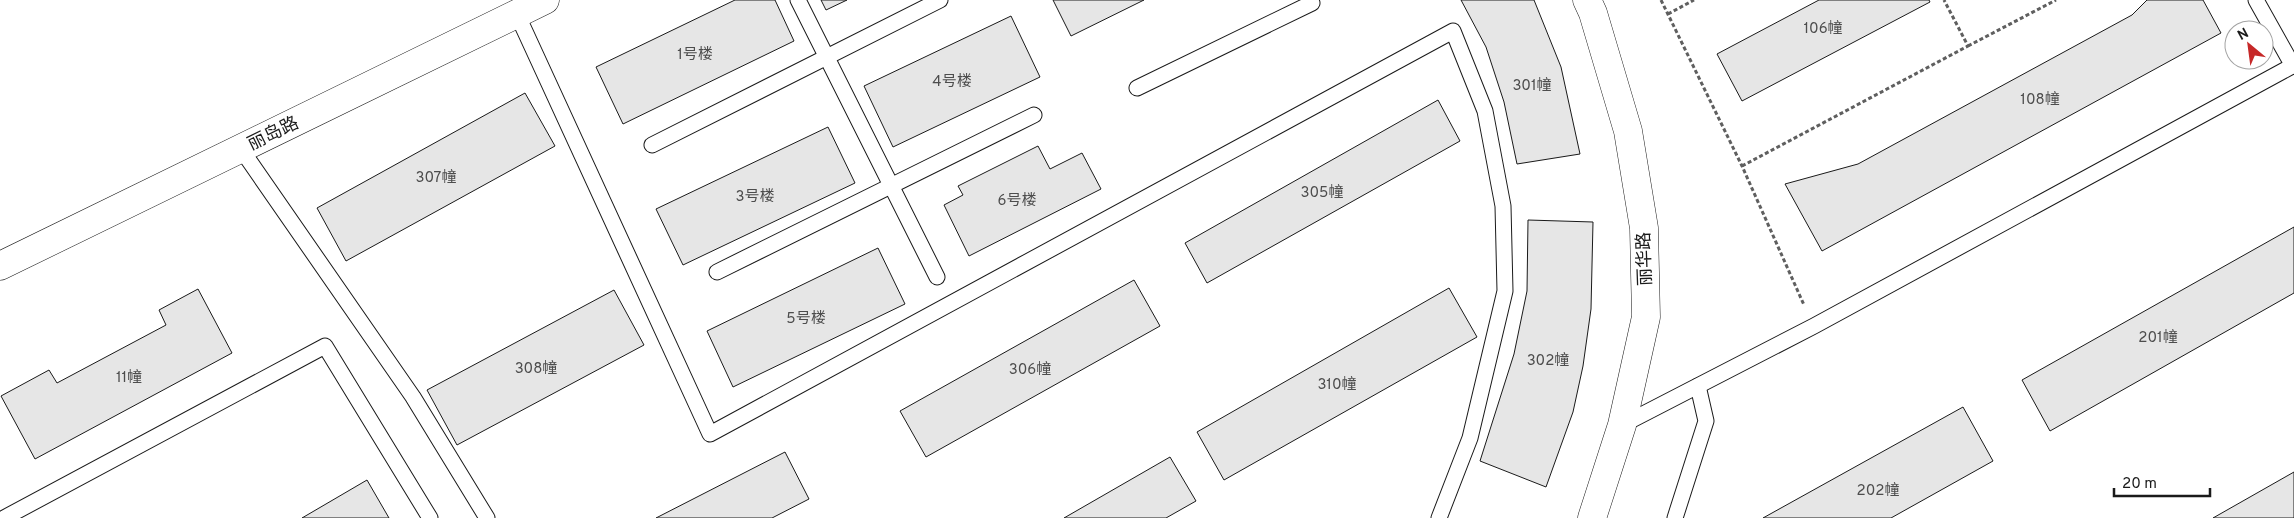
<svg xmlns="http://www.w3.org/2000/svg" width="2294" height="518" font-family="Overpass,'Noto Sans SC',sans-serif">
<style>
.building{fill:#e6e6e6;stroke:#1a1a1a}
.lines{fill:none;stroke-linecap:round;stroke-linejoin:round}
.service-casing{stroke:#1a1a1a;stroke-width:17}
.minor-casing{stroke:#1a1a1a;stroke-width:29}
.tertiary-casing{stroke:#1a1a1a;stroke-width:29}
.path{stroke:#5f5f5f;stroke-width:3;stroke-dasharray:4 2.5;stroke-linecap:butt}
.service{stroke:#fff;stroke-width:15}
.minor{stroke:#fff;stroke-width:28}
.tertiary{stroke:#fff;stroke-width:28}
.labels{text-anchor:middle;stroke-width:4;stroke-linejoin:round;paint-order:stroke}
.number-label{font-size:15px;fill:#4d4d4d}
.street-label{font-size:18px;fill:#1a1a1a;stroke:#fff}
</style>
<rect width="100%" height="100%" fill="#fff"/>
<g class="building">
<polygon points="735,0 775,0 794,41 623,124 596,67"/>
<polygon points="821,0 847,0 826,10"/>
<polygon points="1053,0 1144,0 1071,36"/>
<polygon points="1461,0 1534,0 1561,67 1580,154 1517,164 1504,102 1486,47"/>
<polygon points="1819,0 1929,0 1930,2 1742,101 1717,54"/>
<polygon points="2147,0 2203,0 2221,33 1822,251 1785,184 1858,164 2132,15"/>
<polygon points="1011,16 1040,77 893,147 864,86"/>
<polygon points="525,93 555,146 346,261 317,208"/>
<polygon points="1438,100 1460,141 1207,283 1185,243"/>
<polygon points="828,127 855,183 683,265 656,209"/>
<polygon points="1038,146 1050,169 1082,153 1101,189 969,256 944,205 963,195 958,186"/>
<polygon points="1528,220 1593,222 1591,309 1583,366 1573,412 1546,487 1480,461 1514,354 1527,291"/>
<polygon points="2294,227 2294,293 2050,431 2022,380"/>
<polygon points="878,248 905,304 733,387 707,331"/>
<polygon points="1134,280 1160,326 926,457 900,411"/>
<polygon points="1449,288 1477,337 1224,480 1197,432"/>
<polygon points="198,289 232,353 35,459 1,396 49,370 57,383 166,325 159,310"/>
<polygon points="614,290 644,345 457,445 427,390"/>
<polygon points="1963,407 1993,461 1891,518 1763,518"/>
<polygon points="785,452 809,499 772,518 656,518"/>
<polygon points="1170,457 1196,501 1166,518 1064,518"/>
<polygon points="2294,472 2294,518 2213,518"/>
<polygon points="367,480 389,518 302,518"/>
</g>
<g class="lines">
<defs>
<g id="service">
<polyline points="798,0 937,277"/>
<polyline points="2256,0 2293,66"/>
<polyline points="517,14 710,434 1453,31 1485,111 1503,206 1505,291 1470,438 1439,518"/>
<polyline points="1137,88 1312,3 1310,0"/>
<polyline points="652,145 940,0"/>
<polyline points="241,149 413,397 487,518"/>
<polyline points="717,272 1034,115"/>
<polyline points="1622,425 1814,326 2294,65"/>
<polyline points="4,518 325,346 430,518"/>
<polyline points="1675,518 1706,421 1698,386"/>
</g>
<polyline id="minor" points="1587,0 1593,13 1628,131 1644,228 1646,317 1622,425 1592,518"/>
<polyline id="tertiary" points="0,266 545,0"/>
</defs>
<use href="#service" class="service-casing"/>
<use href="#minor" class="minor-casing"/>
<use href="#tertiary" class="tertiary-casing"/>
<g class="path">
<polyline points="1661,0 1742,166 1804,305"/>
<polyline points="1668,14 1694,0"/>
<polyline points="1968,46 2056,0"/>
<polyline points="1742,166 1968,46 1944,0"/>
</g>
<use href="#service" class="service"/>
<use href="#minor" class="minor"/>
<use href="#tertiary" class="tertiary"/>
</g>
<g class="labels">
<g class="number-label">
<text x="1823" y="33">106幢</text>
<text x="695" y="59">1号楼</text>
<text x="952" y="86">4号楼</text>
<text x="1532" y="90">301幢</text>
<text x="2040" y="104">108幢</text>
<text x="436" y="182">307幢</text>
<text x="1322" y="197">305幢</text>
<text x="755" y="201">3号楼</text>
<text x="1017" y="205">6号楼</text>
<text x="806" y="323">5号楼</text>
<text x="2158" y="342">201幢</text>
<text x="1548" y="365">302幢</text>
<text x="536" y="373">308幢</text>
<text x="1030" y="374">306幢</text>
<text x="129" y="382">11幢</text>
<text x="1337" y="389">310幢</text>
<text x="1878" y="495">202幢</text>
</g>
<g class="street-label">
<text transform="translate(273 133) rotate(-26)" y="6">丽岛路</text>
<text transform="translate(1644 259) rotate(-92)" y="6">丽华路</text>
</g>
</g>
<g transform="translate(2249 45) rotate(331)"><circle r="24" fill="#ffffff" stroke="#a3a3a3"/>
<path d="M0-4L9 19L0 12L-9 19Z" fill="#c62828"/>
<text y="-8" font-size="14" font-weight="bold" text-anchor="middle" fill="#1a1a1a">N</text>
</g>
<path d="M2114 488v8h96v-8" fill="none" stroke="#1a1a1a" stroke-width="2.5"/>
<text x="2122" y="488" font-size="15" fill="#1a1a1a" stroke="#ffffff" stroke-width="4" paint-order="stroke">20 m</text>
</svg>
